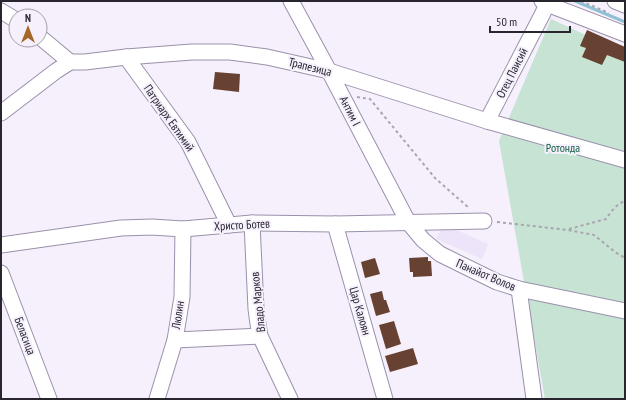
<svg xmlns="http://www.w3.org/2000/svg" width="626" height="400" font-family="'PT Sans Narrow',sans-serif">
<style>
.built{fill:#ede4fa}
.green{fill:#c6e3d3}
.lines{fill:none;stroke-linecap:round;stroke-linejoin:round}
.stream{stroke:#8fc1d5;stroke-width:3}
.building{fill:#674131}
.minor-casing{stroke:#9b90ab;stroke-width:17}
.path{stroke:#aaa5b1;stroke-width:2;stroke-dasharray:3 3;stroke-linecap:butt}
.minor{stroke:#fff;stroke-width:15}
.labels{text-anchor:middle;stroke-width:4;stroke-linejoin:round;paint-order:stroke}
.street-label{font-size:12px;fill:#29252f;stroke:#f5f0fc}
.park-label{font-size:12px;fill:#125f40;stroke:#f5f0fc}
</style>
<rect width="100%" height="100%" fill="#f5f0fc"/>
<polygon class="built" points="443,224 488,244 482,259 436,239"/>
<polygon class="green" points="551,19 625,53 625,399 545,399 499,141"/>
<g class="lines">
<polyline class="stream" points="575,1 625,22"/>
</g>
<g class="building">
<polygon points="587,30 625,47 625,62 607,55 602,65 582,57 586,48 580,46"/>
<polygon points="215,72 240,74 239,92 213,89"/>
<polygon points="428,257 428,261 431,261 432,276 413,277 413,272 410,272 409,258"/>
<polygon points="375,258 380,274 365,278 361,262"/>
<polygon points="382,291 384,300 386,300 390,312 376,316 370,294"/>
<polygon points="394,321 401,344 386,349 379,325"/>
<polygon points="413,348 418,364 390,372 385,356"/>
</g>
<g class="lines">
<defs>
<g id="minor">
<polyline points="291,1 329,71 408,222 423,240 440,254 497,282 519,289 625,311"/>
<polyline points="542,1 547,4 625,34"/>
<polyline points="615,1 625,5"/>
<polyline points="1,11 16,20"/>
<polyline points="40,37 70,62"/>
<polyline points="126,57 188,142 229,225"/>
<polyline points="1,113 56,71 70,62 85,62 126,57 192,52 230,52 267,57 329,71 487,121 625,160"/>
<polyline points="487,121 543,13 548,1"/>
<polyline points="252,223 256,309 258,324 260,336 290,399"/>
<polyline points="335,224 385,399"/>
<polyline points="1,245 121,228 152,227 183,229 252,223 335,224 484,221"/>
<polyline points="1,273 49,399"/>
<polyline points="519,289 534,399"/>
<polyline points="175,340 260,336"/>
<polyline points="157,399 175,340 182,297 183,229"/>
</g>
</defs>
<use href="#minor" class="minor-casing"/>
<g class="path">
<polyline points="581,1 609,13"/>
<polyline points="357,97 370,99 435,178 469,208"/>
<polyline points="497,222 568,230 594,235 615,252 625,258"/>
<path d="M569 229 606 219C611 212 616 204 625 201"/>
</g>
<use href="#minor" class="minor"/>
</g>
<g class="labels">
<g class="street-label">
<text transform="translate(310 67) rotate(14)" y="4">Трапезица</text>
<text transform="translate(512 73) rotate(-63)" y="4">Отец Паисий</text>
<text transform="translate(350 111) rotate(63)" y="4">Антим I</text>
<text transform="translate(169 118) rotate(55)" y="4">Патриарх Евтимий</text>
<text transform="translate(242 225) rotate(-3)" y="4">Христо Ботев</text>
<text transform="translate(486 275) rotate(23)" y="4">Панайот Волов</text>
<text transform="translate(258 302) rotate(-96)" y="4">Владо Марков</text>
<text transform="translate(360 311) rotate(74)" y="4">Цар Калоян</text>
<text transform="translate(178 315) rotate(-81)" y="4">Люлин</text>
<text transform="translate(25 336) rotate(69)" y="4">Беласица</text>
</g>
<g class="park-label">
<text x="563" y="152">Ротонда</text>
</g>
</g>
<rect width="626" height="400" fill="none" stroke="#29252f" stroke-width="4"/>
<g transform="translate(28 28)"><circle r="19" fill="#f5f0fc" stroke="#a39faa"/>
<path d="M0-3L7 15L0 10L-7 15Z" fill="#a36828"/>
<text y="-6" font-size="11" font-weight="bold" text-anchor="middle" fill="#29252f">N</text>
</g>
<path d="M490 26v6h80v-6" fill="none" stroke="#29252f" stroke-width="2"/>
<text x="496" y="26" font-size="12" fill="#29252f" stroke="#f5f0fc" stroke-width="3" paint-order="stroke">50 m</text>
</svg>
